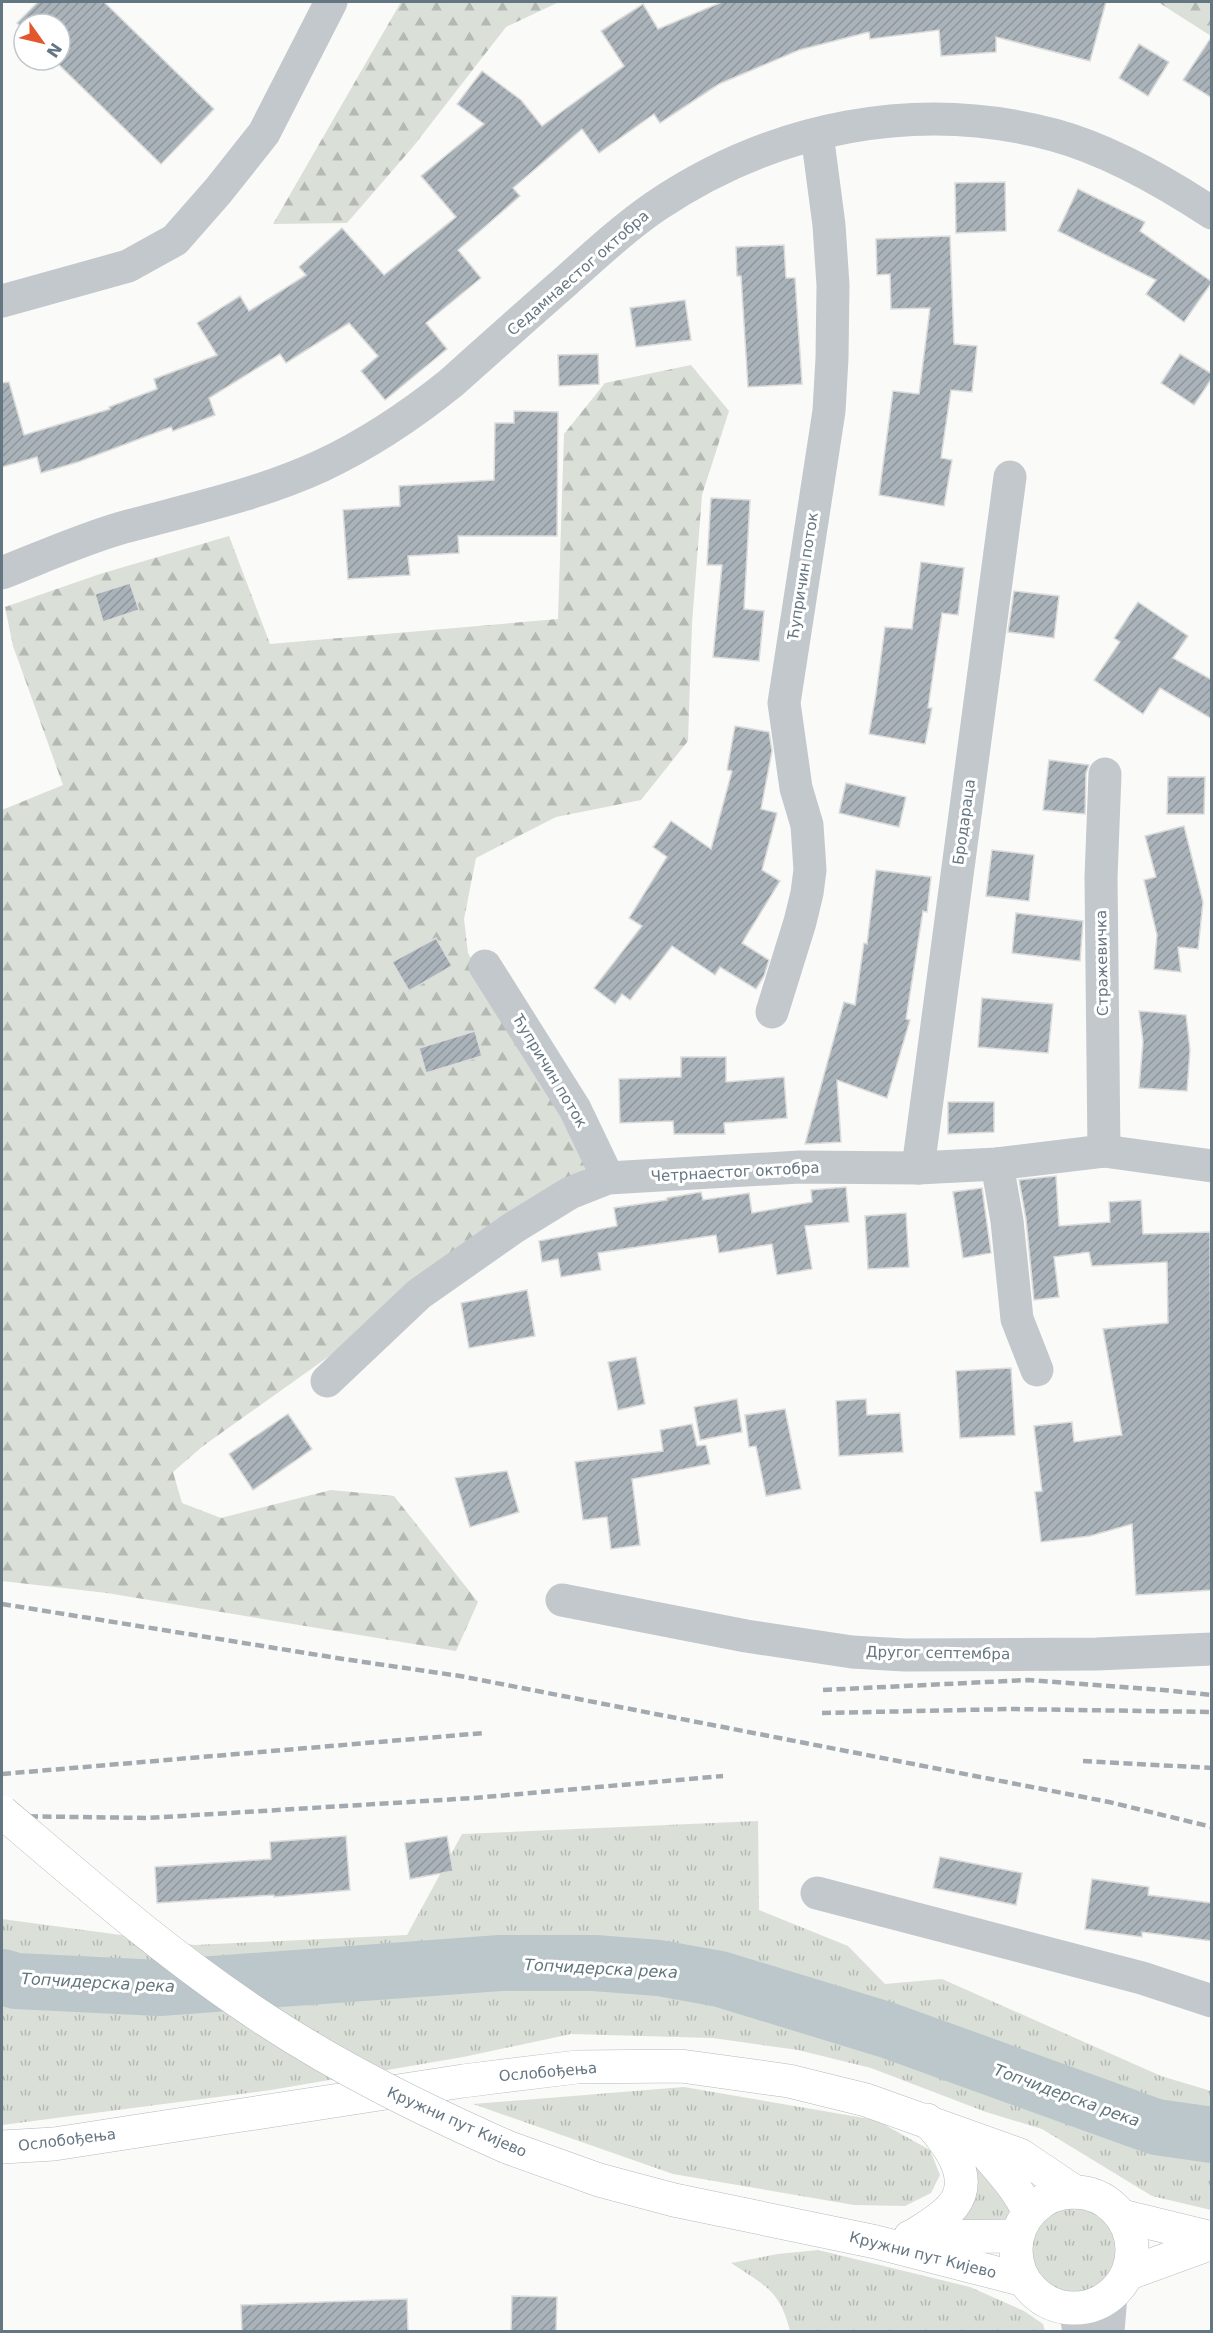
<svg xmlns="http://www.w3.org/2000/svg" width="1213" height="2333" font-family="'DejaVu Sans',sans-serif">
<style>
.grass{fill:url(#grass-tufts)}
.forest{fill:url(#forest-firs)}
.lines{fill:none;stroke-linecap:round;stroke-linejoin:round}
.river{stroke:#bbc7cb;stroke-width:56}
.building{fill:url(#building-hatch);stroke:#dcdcda;stroke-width:1.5}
.major-casing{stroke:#b5babe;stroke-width:34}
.minor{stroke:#c3c8cc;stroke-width:33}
.major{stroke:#fff;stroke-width:33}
.rail{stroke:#a2aab0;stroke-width:4.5;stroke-dasharray:9 4.5;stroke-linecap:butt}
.major-bridge-casing{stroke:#b5babe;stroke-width:34;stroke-linecap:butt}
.major-bridge{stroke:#fff;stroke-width:33}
.labels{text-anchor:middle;stroke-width:6;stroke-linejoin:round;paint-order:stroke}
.street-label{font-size:15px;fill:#657683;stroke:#fff}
.water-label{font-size:16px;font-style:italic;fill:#60757c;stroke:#fff}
</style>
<defs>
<pattern id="grass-tufts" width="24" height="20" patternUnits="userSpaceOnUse" patternTransform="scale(1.5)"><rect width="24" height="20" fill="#dadfd7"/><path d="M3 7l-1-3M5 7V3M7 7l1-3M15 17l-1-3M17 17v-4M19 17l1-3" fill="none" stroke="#b4b9b4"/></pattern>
<pattern id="forest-firs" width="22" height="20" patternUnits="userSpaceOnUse" patternTransform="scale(1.5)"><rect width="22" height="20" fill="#dadfd7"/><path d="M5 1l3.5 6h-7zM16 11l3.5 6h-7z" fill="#b4b9b4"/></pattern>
<pattern id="building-hatch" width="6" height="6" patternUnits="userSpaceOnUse" patternTransform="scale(1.5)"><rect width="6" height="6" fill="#aab3b9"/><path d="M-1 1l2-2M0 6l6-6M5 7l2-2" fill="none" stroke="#8e969c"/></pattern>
</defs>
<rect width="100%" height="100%" fill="#fafaf8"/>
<g class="grass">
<polygon points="758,1821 759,1910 848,1946 885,1984 942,1979 1161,2076 1211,2091 1211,2210 1152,2196 1042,2129 986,2112 871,2068 798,2050 713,2038 571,2034 463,2057 271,2090 2,2125 2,1919 195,1945 407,1935 462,1834"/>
<polygon points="684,2087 876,2120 930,2150 940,2175 931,2193 905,2206 854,2205 673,2174 473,2104"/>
<polygon points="948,2135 1018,2208 1011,2228 934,2230 955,2214"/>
<circle cx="1074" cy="2249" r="46"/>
<path d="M818 2250 970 2287 1024 2311 1043 2324 1045 2331H790C780 2290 764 2285 731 2263L778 2254Z"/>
</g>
<g class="forest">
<polygon points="401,2 559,2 506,27 412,148 347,223 273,224"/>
<polygon points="1158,2 1211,2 1211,36"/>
<polygon points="691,365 729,411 702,495 692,623 688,741 641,800 556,817 476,858 464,919 468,953 591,1165 497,1227 349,1342 203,1446 173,1472 182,1503 221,1518 331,1490 394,1496 478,1602 456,1651 107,1593 2,1581 2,810 63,785 13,646 5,607 100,574 229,536 270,644 558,619 564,434 605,383"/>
</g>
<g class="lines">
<polyline class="river" points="2,1977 16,1981 159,1988 500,1963 594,1963 659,1968 720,1979 887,2030 1156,2127 1212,2135"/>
</g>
<g class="building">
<polygon points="38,2 104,2 214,109 161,164 54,60 60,60 60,24 24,24 24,30 17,23"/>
<polygon points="722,2 1106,2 1090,61 996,37 996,52 941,56 939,30 870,39 869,32 799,50 719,84 660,123 654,114 599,153 582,129 513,188 520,196 458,250 481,278 426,323 447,349 385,400 361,371 378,356 349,323 286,363 280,354 209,398 215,415 173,431 171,427 78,462 41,473 37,457 2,467 2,383 9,382 24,435 110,409 109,407 157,389 154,379 217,355 197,323 240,296 249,311 306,275 299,267 342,228 384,275 456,217 421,176 484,124 457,104 482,71 521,100 542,126 624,66 601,31 643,4 658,29"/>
<polygon points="1212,36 1212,98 1183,80"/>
<polygon points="1139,44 1169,62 1148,96 1119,78"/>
<polygon points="1005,182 1006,231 956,233 955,183"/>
<polygon points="1078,189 1145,222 1140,231 1212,282 1184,322 1146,294 1156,280 1058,231"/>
<polygon points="950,236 954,344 977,346 972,392 951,390 941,458 952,460 944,506 879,495 893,391 919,394 930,308 891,309 890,274 877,275 876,239"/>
<polygon points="784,245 786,278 795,278 802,384 748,387 741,276 737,276 736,247"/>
<polygon points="685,300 691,340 636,347 630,308"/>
<polygon points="598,354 599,384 559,386 558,355"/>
<polygon points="1180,354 1212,374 1212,378 1194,405 1161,383"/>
<polygon points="514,411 558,412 557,536 458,536 459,553 408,556 410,575 348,579 343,510 400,506 399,486 494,480 495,423 514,423"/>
<polygon points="711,498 750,500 744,609 764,611 759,661 713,657 722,565 707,565"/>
<polygon points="921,562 964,568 958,615 942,613 928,708 932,708 925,744 869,734 876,694 885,627 912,629"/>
<polygon points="130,583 139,610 103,622 95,594"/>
<polygon points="1014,591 1059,596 1054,638 1008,632"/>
<polygon points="1138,602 1188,636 1173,658 1212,680 1212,719 1160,688 1143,714 1094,680 1120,642 1114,638"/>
<polygon points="735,726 769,732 772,751 761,809 777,813 762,870 780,881 742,943 769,960 764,976 756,989 720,967 715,975 672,946 630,1000 622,994 615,1004 594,988 642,926 629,918 667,857 653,847 671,821 711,849 732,771 727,770"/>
<polygon points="1049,760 1089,765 1086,773 1085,814 1043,810"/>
<polygon points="1168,777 1205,777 1204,814 1167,814"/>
<polygon points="846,783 906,797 899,827 839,813"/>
<polygon points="1184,826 1203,902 1198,949 1178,947 1181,972 1154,969 1157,935 1144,880 1156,877 1145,836"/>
<polygon points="992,850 1034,855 1029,901 986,896"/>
<polygon points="876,870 931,877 927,912 923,911 906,1019 910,1020 887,1098 837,1080 841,1142 805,1144 844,1002 855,1005 864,943 867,944"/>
<polygon points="1016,913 1083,921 1080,961 1012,953"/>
<polygon points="436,938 452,966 409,991 392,962"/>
<polygon points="982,998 1053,1004 1048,1053 978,1047"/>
<polygon points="1139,1011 1186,1015 1190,1050 1187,1091 1139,1088 1143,1042"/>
<polygon points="475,1031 482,1056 426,1073 419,1048"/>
<polygon points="681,1057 726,1057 726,1082 784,1077 787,1118 724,1123 725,1134 674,1134 673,1121 620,1123 619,1079 681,1077"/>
<polygon points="948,1102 994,1102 994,1132 948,1134"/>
<polygon points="1056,1176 1059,1226 1110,1222 1109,1202 1141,1200 1143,1234 1210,1232 1212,1590 1136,1595 1132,1524 1090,1536 1041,1542 1035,1492 1042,1491 1034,1426 1072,1422 1074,1442 1122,1435 1103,1329 1168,1323 1167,1262 1092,1266 1089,1252 1054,1257 1059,1297 1034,1300 1026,1219 1019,1180"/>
<polygon points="846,1187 849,1222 805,1226 812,1269 777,1275 772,1244 719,1253 716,1235 598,1253 601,1270 561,1277 558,1259 542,1262 539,1241 617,1226 614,1208 667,1200 667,1198 701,1192 703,1200 749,1193 752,1213 812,1202 811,1190"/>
<polygon points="982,1188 991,1253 963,1258 953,1192"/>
<polygon points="906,1213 909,1267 868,1269 865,1216"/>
<polygon points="527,1290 535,1336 469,1348 461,1303"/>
<polygon points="636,1357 645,1404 618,1410 608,1362"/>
<polygon points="1011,1368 1015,1435 960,1438 956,1371"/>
<polygon points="737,1399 742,1432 700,1440 694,1407"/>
<polygon points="866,1399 867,1415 900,1413 903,1452 839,1456 836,1401"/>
<polygon points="785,1409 801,1489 766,1496 756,1446 749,1447 745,1415"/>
<polygon points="288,1414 312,1449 253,1490 229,1454"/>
<polygon points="692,1424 697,1446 706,1445 710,1464 632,1479 640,1545 611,1549 607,1517 583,1520 575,1462 663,1451 660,1430"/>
<polygon points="507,1471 519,1512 470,1527 455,1478"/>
<polygon points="346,1836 350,1890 274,1897 274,1895 157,1903 155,1867 271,1859 270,1842"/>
<polygon points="447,1836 453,1871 410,1879 405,1843"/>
<polygon points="940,1857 1022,1873 1016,1905 933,1888"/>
<polygon points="1092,1879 1149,1887 1148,1895 1212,1903 1212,1941 1142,1932 1142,1937 1085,1929"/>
<polygon points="512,2296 557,2297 556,2331 511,2331"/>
<polygon points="407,2299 408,2331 242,2331 241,2305"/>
</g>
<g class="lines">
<defs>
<g id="major">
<path d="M975 2140C995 2165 1016 2184 1029 2213"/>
<polyline points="2,2147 54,2144 463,2081 577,2067 681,2066 789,2081 866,2100 1020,2155 1075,2192"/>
<polyline points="507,2147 599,2180 674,2200 876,2242 1024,2280"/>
<circle cx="1074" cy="2250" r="58"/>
<polyline points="1122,2216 1212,2238"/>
<path d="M913 2236C925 2228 938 2221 948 2211 979 2182 949 2144 927 2120"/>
<polyline points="910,2237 1017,2236"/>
<polyline points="1127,2274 1212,2243"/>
</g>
</defs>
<use href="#major" class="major-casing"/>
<g class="minor">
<polyline points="2,301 128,266 175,240 218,191 264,133 331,2"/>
<path d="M2 573C40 558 80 540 121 528 187 510 258 495 321 466 368 444 410 416 451 383 489 349 527 315 566 281 595 255 624 228 656 206 773 127 917 98 1054 135 1109 150 1165 182 1212 213"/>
<polyline points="485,966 575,1109 608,1178"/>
<polyline points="772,1012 800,922 807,893 810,870 807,825 796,788 784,703 829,411 832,358 833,285 829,225 817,134"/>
<polyline points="1104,1151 1101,877 1105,774"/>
<polyline points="997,1164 1007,1221 1017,1319 1037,1370"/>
<polyline points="918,1168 1010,477"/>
<polyline points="327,1381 419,1294 513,1228 570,1193 608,1178 800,1167 918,1168 997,1164 1104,1151 1212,1166"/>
<polyline points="562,1600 746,1636 852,1652 905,1655 1097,1654 1212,1649"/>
<polyline points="817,1893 1142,1978 1212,2001"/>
<polyline points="1075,2309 1079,2332"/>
<polyline points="1108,2332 1111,2295"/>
</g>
<use href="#major" class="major"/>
<g class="rail">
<polyline points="2,1604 343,1659 460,1676 1109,1802 1212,1827"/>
<polyline points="823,1690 1028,1680 1163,1690 1212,1695"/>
<polyline points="822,1713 1011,1709 1212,1712"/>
<polyline points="1083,1761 1212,1768"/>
<polyline points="2,1774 484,1733"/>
<polyline points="2,1816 148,1818 474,1798 723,1776"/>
</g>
<defs>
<path id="major-bridge" d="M2 1812C87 1884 172 1959 266 2020 342 2070 424 2110 507 2147"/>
</defs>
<use href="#major-bridge" class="major-bridge-casing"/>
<use href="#major-bridge" class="major-bridge"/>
</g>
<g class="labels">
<g class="street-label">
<text transform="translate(578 273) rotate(-41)" y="5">Седамнаестог октобра</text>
<text transform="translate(803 576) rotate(-81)" y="5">Ћупричин поток</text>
<text transform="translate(964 822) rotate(-82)" y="5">Бродараца</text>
<text transform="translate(1102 963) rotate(-91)" y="5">Стражевичка</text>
<text transform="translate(550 1071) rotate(59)" y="5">Ћупричин поток</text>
<text transform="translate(735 1172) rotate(-3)" y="5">Четрнаестог октобра</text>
<text transform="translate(938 1653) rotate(1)" y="5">Другог септембра</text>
<text transform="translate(548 2072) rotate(-5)" y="5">Ослобођења</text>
<text transform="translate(457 2122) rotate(24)" y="5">Кружни пут Кијево</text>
<text transform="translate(67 2140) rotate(-7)" y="5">Ослобођења</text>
<text transform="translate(923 2255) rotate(14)" y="5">Кружни пут Кијево</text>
</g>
<g class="water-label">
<text transform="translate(601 1968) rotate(3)" y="6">Топчидерска река</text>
<text transform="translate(98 1982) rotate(3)" y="6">Топчидерска река</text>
<text transform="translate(1067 2095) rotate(20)" y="6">Топчидерска река</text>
</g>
</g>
<rect width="1213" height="2333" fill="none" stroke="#657683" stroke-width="6"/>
<g transform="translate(42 42) rotate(124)"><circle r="28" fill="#ffffff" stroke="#c1c8cd" stroke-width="1.5"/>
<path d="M0-4.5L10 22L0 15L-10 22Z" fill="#e4572e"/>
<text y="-9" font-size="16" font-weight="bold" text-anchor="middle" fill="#657683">N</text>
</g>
</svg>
